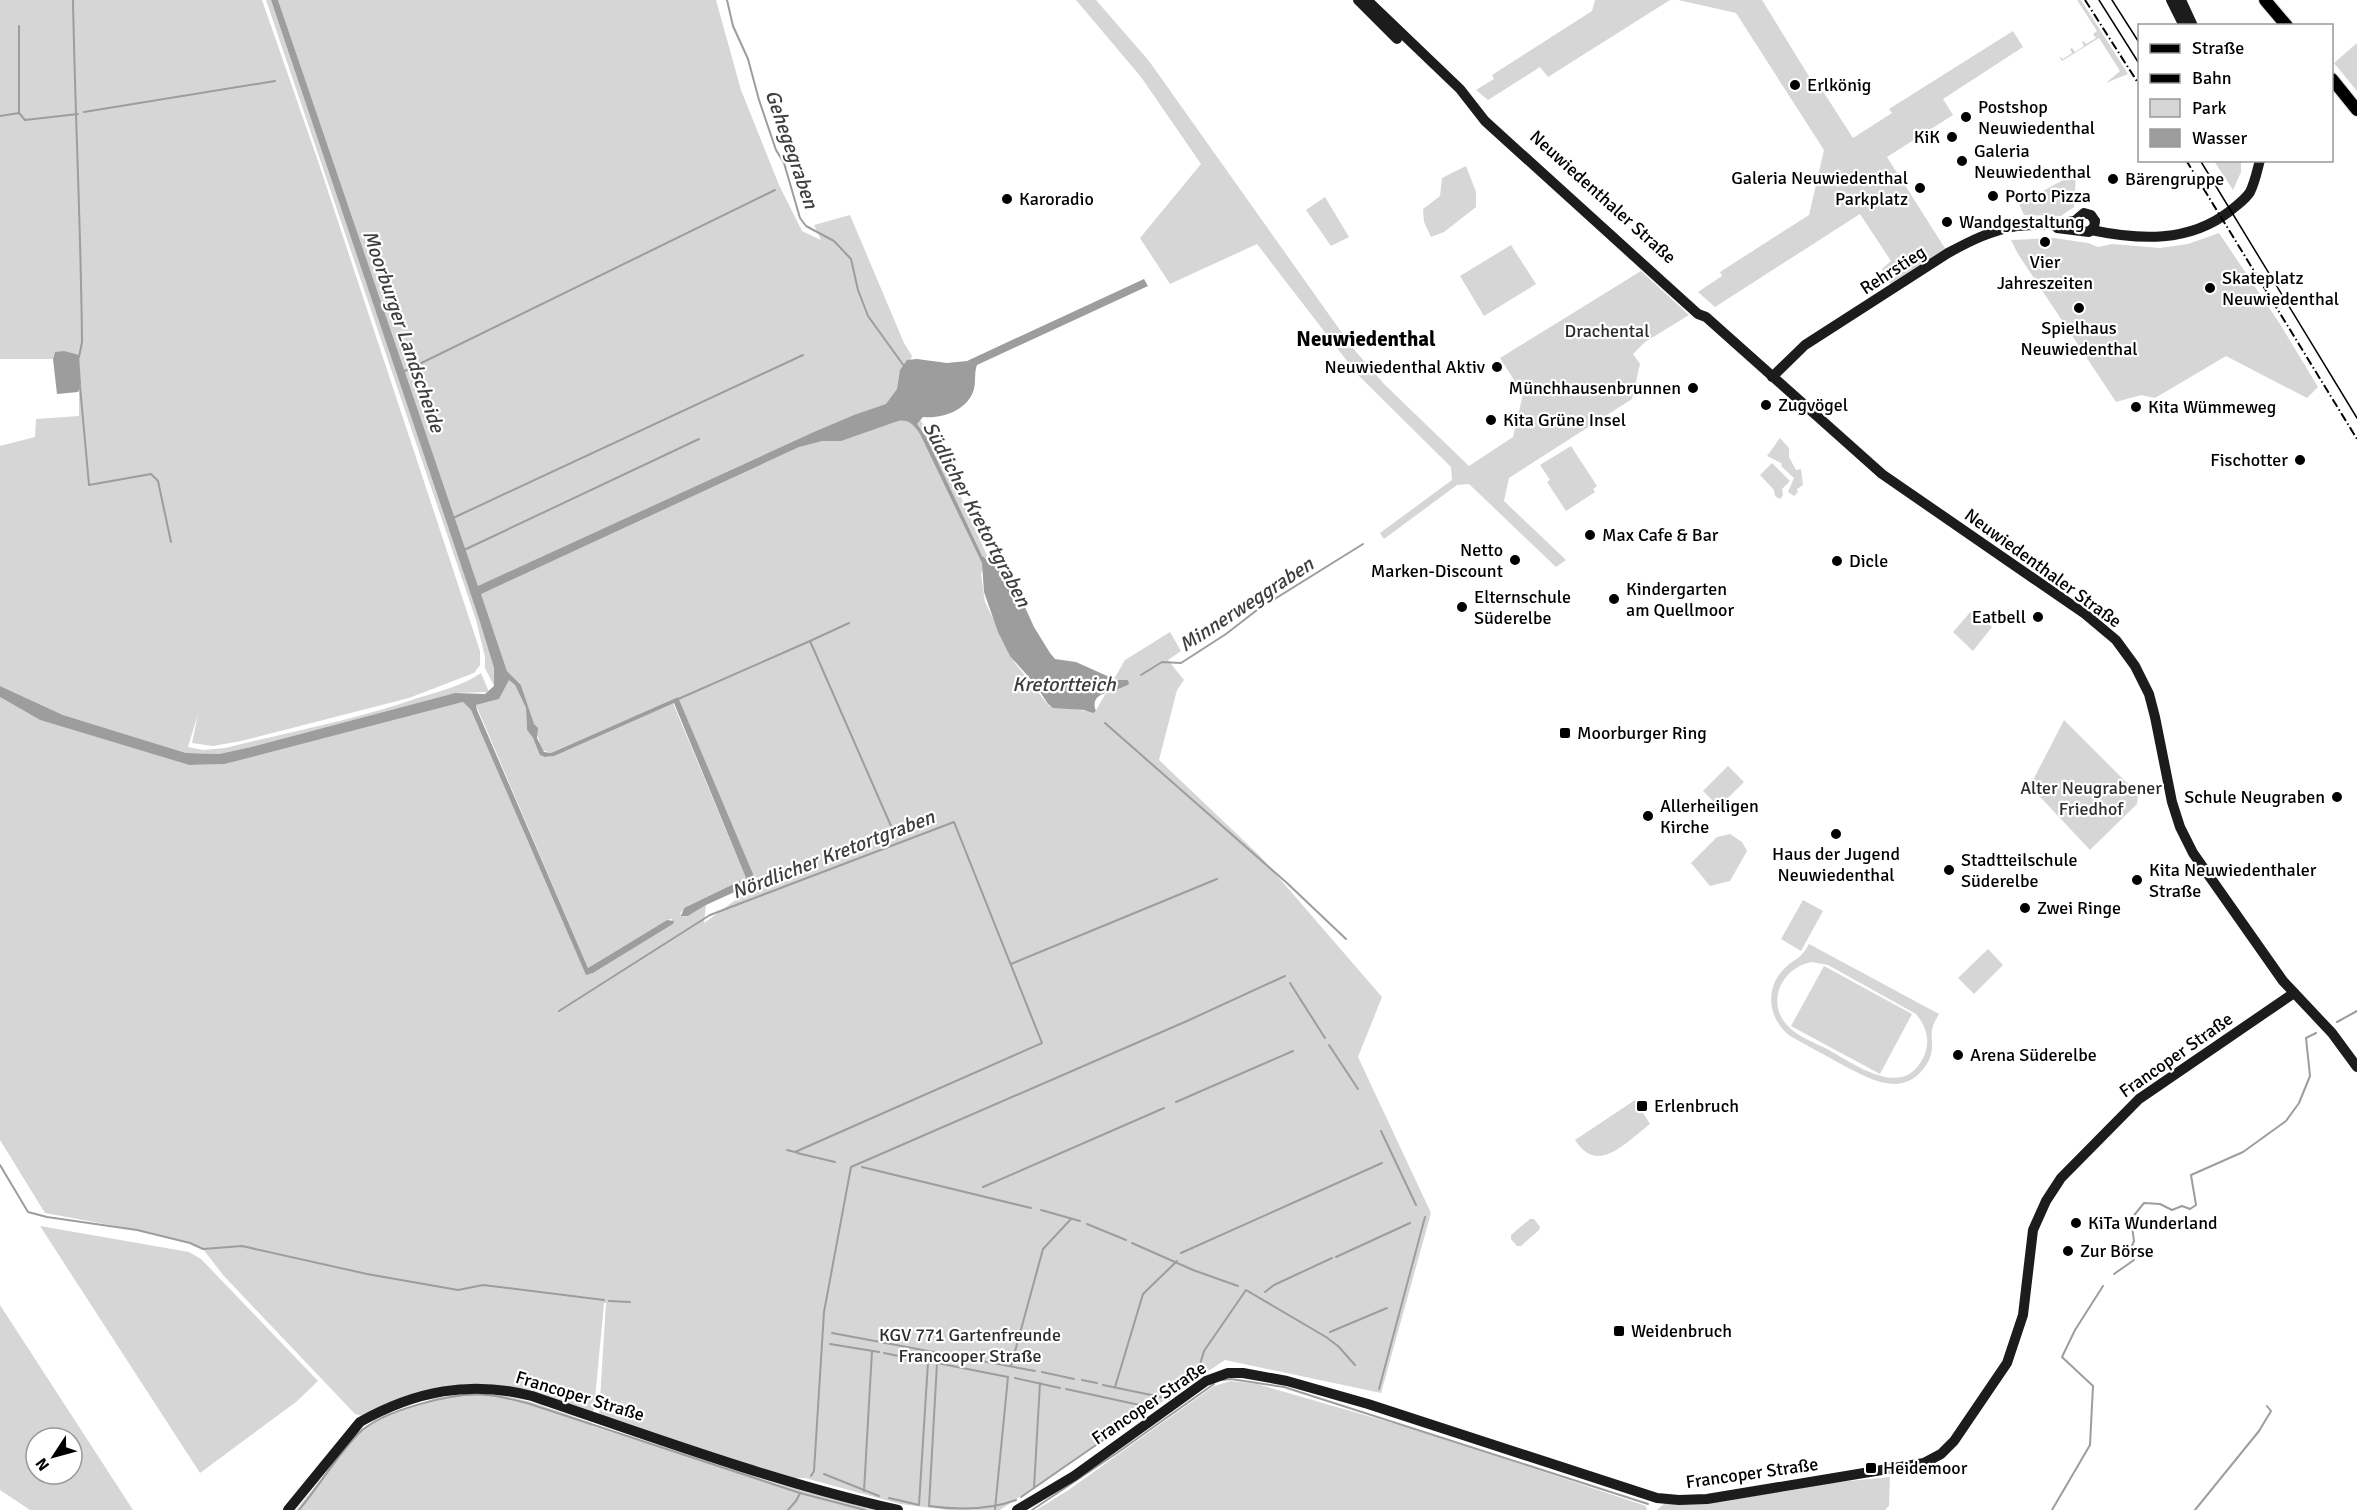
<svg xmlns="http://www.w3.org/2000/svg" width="2357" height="1510" font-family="Signika,sans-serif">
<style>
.green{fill:#d6d6d6;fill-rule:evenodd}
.water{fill:#9d9d9d}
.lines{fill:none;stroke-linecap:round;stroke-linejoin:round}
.stream{stroke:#9d9d9d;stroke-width:2}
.primary-casing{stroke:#dbdbdb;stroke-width:14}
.secondary{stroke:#1c1c1c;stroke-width:10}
.primary{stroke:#000;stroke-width:12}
.tram{stroke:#000;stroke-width:1.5}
.rail{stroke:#000;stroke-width:2;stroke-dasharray:9 3 1.5 3;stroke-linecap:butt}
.poi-dot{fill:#000;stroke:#fff;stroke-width:2}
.labels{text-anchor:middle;stroke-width:4.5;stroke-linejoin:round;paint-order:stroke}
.poi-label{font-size:18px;fill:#000;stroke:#fff;text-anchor:start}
.street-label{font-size:18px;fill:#000;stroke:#fff}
.park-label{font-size:18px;fill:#2d2d2d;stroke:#fff}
.water-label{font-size:20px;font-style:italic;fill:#3e3e3e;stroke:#fff}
.quarter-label{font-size:21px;font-weight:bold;fill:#000;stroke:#fff}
</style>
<rect width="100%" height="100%" fill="#fff"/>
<g class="green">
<path d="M0 0H262L319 164 480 651V665L474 673 409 698 241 741 213 746 192 743 198 714 188 747 203 750 225 748C290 732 358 719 421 697 441 691 464 685 481 673L489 692 455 693 251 747 219 754 186 753 63 715 0 686V446L35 437 36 419 79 416V355L55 352 53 359H0Z"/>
<polygon points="266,0 271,0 479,619 494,668 494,686 485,668 485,657 476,620"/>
<polygon points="278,0 716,0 741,90 779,185 802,231 821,240 814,225 850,215 904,343 912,356 894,404 877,408 824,428 917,416 936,441 988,558 981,574 985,602 1015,663 1049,706 1095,712 1125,660 1170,632 1181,651 1168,660 1184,680 1177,690 1159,760 1261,857 1382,997 1358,1057 1431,1213 1381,1393 1225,1360 1000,1510 948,1510 900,1504 805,1478 790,1478 599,1416 606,1303 604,1303 594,1410 592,1413 502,1386 482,1384 464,1384 363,1416 355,1414 223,1275 203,1249 190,1243 137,1230 45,1213 0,1140 0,697 40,720 189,765 225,764 463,702 471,710 586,974 593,973 673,924 672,919 667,920 588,968 476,705 499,699 509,679 515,685 526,708 527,730 533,738 542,756 549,757 673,703 746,878 684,908 680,914 688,916 706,905 704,923 756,885 678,697 551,753 542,750 521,685 507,671"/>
<polygon points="1076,0 1096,0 1149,61 1352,347 1384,384 1469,466 1513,437 1523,394 1500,358 1641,271 1689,315 1645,342 1633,354 1640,364 1632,399 1509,478 1504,501 1566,560 1556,567 1469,484 1457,485 1384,539 1380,533 1452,480 1451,467 1357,374 1257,244 1170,284 1140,238 1201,164 1141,77"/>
<polygon points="1595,0 1670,0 1548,77 1540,67 1488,100 1476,90 1494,79 1492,75 1592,11"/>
<polygon points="1678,0 1762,0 1810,78 1819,85 1853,138 1892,113 1889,109 2013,31 2023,47 1943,99 1953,115 1887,157 1948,253 1893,288 1882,269 1891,261 1860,214 1715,307 1698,292 1722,276 1720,272 1809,215 1824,150 1736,13"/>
<polygon points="2077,0 2081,0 2128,74 2106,83 2120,71 2099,38 2062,61 2059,56 2063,59 2072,53 2070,49 2072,48 2075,52 2084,46 2082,42 2084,41 2086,44 2096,38 2093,34 2097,31"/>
<polygon points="2357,43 2357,91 2334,63"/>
<polygon points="2214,161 2241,161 2241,172 2233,190"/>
<polygon points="1466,166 1476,192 1476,207 1444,232 1431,237 1424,222 1423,209 1440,196 1442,178"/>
<polygon points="2076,173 2074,207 2061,216 2024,215 2019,204"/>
<polygon points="1325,197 1349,237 1331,246 1306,210"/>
<polygon points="2219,233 2280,324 2318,387 2307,398 2226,356 2155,398 2141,395 2116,402 2018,254 2011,240 2054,238 2088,243 2098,247 2112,244 2160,248 2188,244"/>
<polygon points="1511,245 1536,284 1484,316 1460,276"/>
<polygon points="1780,438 1789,448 1789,457 1796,470 1801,469 1803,485 1797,489 1798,492 1794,496 1788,492 1794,478 1782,467 1781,463 1767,456"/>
<polygon points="1571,446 1597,486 1593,489 1595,492 1566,511 1547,482 1550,480 1540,465"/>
<polygon points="1772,463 1790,481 1782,489 1783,495 1780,499 1775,496 1774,490 1760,475"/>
<polygon points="1973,609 1992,627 1973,651 1953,632"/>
<polygon points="2064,720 2138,794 2137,804 2090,850 2030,786"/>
<polygon points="1728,766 1744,782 1719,807 1703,791"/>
<polygon points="1730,834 1742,842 1747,851 1730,881 1710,886 1691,863 1717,837"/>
<polygon points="1803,900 1823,911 1801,951 1781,939"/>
<path d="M1809 944 1939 1014C1937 1018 1934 1022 1933 1026 1929 1037 1936 1047 1928 1062 1905 1102 1868 1078 1839 1063 1823 1054 1806 1045 1790 1036 1769 1020 1764 990 1783 970 1795 957 1799 962 1809 944ZM1812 962 1828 965 1916 1014C1926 1026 1931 1041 1924 1056 1904 1101 1856 1065 1829 1050 1815 1043 1796 1036 1786 1024 1766 1000 1783 967 1812 962Z"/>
<polygon points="1988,949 2003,965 1974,994 1958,978"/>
<polygon points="1824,966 1912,1014 1880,1074 1791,1026"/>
<path d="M1635 1100 1650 1124C1626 1142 1598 1176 1575 1140Z"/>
<polygon points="1530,1219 1534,1219 1540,1227 1539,1230 1521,1246 1517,1246 1511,1239 1511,1235"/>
<polygon points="40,1226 189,1252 201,1259 318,1381 296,1402 200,1473"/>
<path d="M0 1305 133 1510H30L0 1490ZM36 1438H72V1474H36Z"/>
<polygon points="1231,1381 1257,1384 1434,1435 1646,1506 1647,1510 1036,1510 1067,1491 1214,1386"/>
<path d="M478 1392C518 1395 555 1410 592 1423V1426L775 1483 878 1510H296L361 1429 383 1416 436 1398Z"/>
<polygon points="1890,1477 1889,1506 1885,1510 1657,1510 1665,1503 1758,1490"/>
</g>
<g class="water">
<path d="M271 0H278L478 586 814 432 854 415 886 404 897 389 900 370 907 360 917 359 947 363 967 361 1144 279 1148 286 977 365C974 373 976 381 974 389 968 410 943 419 923 417L917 424 926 437 982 556 1008 576 1014 583 1034 627 1050 653 1055 659 1076 662 1116 680H1128L1129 684C1115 693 1088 691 1096 711L1093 713 1084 710 1053 708 1048 704 1035 684 1010 656 998 632 984 592 982 563 920 434C914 425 909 419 898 421L841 441H822L799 447 481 594 507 671 521 685 534 724 538 728 537 738 544 752 551 753 678 697 753 874 754 881 752 884 706 905 688 916H681L684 908 746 878 674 703 554 756 545 757 540 755 533 738 527 730 526 708 515 685 509 680 499 699 476 705 477 710 588 968 667 920 674 921 673 924 593 973 586 975 471 710 463 702 225 764 189 765 40 720 0 697V686L63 715 186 753 219 754 251 747 455 693 485 694 494 686V668L479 619Z"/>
<polygon points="64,351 79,355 81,384 78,392 57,394 53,359 55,352"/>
</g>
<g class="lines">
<g class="stream">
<path d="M73 0C75 114 81 228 82 342L79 357"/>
<polyline points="727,0 733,26 748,59 759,100 776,150 784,163 800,218 806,226 834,241 851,259 858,290 868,316 904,366"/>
<polyline points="19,26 19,113"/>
<polyline points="84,112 275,81"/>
<polyline points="0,116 19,113 25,120 78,114"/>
<polyline points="405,371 775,190"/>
<polyline points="80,386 89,485 151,474 158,481 171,542"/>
<polyline points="453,518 803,355"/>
<polyline points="464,550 699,439"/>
<polyline points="810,641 849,623"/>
<polyline points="1141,675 1162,662 1181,663 1226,634 1257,610 1363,544"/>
<polyline points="676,700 810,641 891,826"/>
<polyline points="1105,723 1287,883 1346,939"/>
<polyline points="1011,964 1217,879"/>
<polyline points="1290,983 1325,1038"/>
<polyline points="559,1011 710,915 954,822 1042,1043 795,1152 787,1150"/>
<polyline points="2337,1022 2357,1011"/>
<polyline points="1329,1045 1358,1089"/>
<polyline points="1176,1102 1293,1051"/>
<polyline points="1381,1131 1416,1205"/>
<polyline points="797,1153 835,1162"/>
<polyline points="0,1165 28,1212 47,1217 137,1230 190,1243 203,1249 242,1246 367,1274 458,1290 483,1285 604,1300"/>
<polyline points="862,1167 1031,1208"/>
<polyline points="983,1187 1164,1108"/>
<polyline points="1041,1210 1080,1221"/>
<polyline points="1087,1224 1126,1240"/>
<polyline points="1132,1243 1193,1270 1238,1286"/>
<polyline points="1181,1253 1382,1163"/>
<polyline points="1336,1257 1410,1223"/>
<polyline points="2114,1274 2134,1260 2131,1248 2134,1241 2131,1219 2144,1203 2160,1204 2172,1210 2182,1206 2190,1209 2196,1205 2191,1175 2243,1152 2286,1121 2299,1103 2310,1076 2306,1038 2316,1033"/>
<polyline points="1265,1292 1274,1285 1332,1258"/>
<polyline points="609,1301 630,1302"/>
<polyline points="1330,1332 1387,1308"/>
<polyline points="832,1333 1035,1371"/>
<polyline points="830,1344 879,1352"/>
<polyline points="884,1353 928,1362 919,1505 889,1498"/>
<polyline points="1011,1366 1043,1249 1071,1219"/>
<polyline points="1042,1372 1074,1379"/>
<polyline points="1015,1378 1060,1388"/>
<polyline points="1082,1380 1097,1383"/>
<polyline points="1222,1380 1231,1379 1284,1387 1648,1504"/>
<polyline points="1103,1385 1156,1396"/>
<polyline points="1115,1387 1143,1294 1177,1261"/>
<polyline points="1379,1389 1425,1217"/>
<polyline points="1160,1397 1169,1399"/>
<polyline points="1164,1397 1198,1371 1204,1351 1246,1290 1326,1337 1338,1346 1355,1365"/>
<polyline points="824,1474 879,1496"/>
<polyline points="811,1476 814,1471 824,1312 851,1167 1187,1021 1285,976"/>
<polyline points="1034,1488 1040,1383"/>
<polyline points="864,1491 872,1351"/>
<polyline points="1021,1497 1145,1411 1144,1406 1066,1389"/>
<path d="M995 1509 1008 1377 937 1363 929 1506C958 1510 989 1510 1016 1500"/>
<path d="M299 1510C319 1486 336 1457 358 1434 382 1410 453 1392 487 1395 500 1396 514 1400 527 1403L800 1493 865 1510"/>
<polyline points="788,1510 796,1501 800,1493"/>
<polyline points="1032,1510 1117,1453 1214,1384"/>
<polyline points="2052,1510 2090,1445 2093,1386 2062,1357 2075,1330 2103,1286"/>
<polyline points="2195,1510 2259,1431 2271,1411 2267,1406"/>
</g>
<defs>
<g id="primary">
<polyline points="2265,0 2287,26"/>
<polyline points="2332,79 2357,110"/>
</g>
</defs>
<use href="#primary" class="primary-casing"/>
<g class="secondary">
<polyline points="1358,0 1397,39"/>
<polyline points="1367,0 1460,89 1485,121 1688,305 1698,314 1706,317 1882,474 2085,614 2116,640 2135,666 2149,694 2155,717 2172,802 2180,827 2193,853 2283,981 2332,1033 2357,1067"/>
<polyline points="2171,0 2184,26"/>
<polyline points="2181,0 2193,26"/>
<polyline points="2077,226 2078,218 2084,213 2091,215 2095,221"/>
<polyline points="2057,228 2089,232 2094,227 2095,221"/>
<path d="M2091 230C2139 240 2189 243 2230 211 2237 205 2245 200 2250 192 2255 182 2257 171 2260 160"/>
<path d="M1772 377 1805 345 1948 253C1970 241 1992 230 2017 226 2039 224 2056 226 2077 220"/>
<path d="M288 1510 360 1422C415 1391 470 1380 532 1396 652 1437 774 1482 898 1510"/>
<polyline points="1017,1510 1074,1476 1206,1381 1228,1373 1243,1373 1287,1381 1368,1404 1657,1498 1679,1500 1707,1499 1924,1463 1941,1454 1954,1441 2007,1363 2023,1315 2033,1230 2046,1201 2061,1178 2139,1099 2294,993"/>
</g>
<use href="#primary" class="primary"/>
<g class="tram">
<polyline points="2099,0 2140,65"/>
<polyline points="2112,0 2140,44"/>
<polyline points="2200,160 2357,418"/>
</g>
<g class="rail">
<polyline points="2085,0 2140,86"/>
<polyline points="2186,160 2357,439"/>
</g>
</g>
<g class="poi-dot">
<circle cx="1795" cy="85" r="6"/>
<circle cx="1966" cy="117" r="6"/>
<circle cx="1952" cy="137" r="6"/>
<circle cx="1962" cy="161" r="6"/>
<circle cx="2113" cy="179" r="6"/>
<circle cx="1920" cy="188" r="6"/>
<circle cx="1993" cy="196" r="6"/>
<circle cx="1007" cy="199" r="6"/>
<circle cx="1947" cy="222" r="6"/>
<circle cx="2045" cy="242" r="6"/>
<circle cx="2210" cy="288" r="6"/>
<circle cx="2079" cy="308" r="6"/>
<circle cx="1497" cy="367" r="6"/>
<circle cx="1693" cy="388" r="6"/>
<circle cx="1766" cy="405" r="6"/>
<circle cx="2136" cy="407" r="6"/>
<circle cx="1491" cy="420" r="6"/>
<circle cx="2300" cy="460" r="6"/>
<circle cx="1590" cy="535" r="6"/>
<circle cx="1515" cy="560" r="6"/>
<circle cx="1837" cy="561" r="6"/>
<circle cx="1614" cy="599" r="6"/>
<circle cx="1462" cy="607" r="6"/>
<circle cx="2038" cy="617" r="6"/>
<rect x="1559" y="727" width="12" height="12" rx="3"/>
<circle cx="2337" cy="797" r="6"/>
<circle cx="1648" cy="816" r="6"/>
<circle cx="1836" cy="834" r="6"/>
<circle cx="1949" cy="870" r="6"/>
<circle cx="2137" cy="880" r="6"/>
<circle cx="2025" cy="908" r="6"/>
<circle cx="1958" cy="1055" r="6"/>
<rect x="1636" y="1100" width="12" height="12" rx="3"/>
<circle cx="2076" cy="1223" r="6"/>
<circle cx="2068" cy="1251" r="6"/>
<rect x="1613" y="1325" width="12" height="12" rx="3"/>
<rect x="1865" y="1462" width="12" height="12" rx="3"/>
</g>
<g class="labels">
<g class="poi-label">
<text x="1807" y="91">Erlkönig</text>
<text x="1978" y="113">Postshop<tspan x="1978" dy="21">Neuwiedenthal</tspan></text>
<text x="1940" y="143" text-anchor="end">KiK</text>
<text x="1974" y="157">Galeria<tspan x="1974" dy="21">Neuwiedenthal</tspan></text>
<text x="1908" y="184" text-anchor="end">Galeria Neuwiedenthal<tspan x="1908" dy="21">Parkplatz</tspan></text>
<text x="2125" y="185">Bärengruppe</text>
<text x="2005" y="202">Porto Pizza</text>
<text x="1019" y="205">Karoradio</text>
<text x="1959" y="228">Wandgestaltung</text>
<text x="2045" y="268" text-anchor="middle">Vier<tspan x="2045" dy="21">Jahreszeiten</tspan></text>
<text x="2222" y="284">Skateplatz<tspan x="2222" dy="21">Neuwiedenthal</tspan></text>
<text x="2079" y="334" text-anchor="middle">Spielhaus<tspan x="2079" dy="21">Neuwiedenthal</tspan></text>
<text x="1485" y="373" text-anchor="end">Neuwiedenthal Aktiv</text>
<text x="1681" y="394" text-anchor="end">Münchhausenbrunnen</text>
<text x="1778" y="411">Zugvögel</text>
<text x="2148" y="413">Kita Wümmeweg</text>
<text x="1503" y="426">Kita Grüne Insel</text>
<text x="2288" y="466" text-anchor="end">Fischotter</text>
<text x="1602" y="541">Max Cafe &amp; Bar</text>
<text x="1503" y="556" text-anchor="end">Netto<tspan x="1503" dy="21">Marken-Discount</tspan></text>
<text x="1849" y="567">Dicle</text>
<text x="1626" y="595">Kindergarten<tspan x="1626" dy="21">am Quellmoor</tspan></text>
<text x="1474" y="603">Elternschule<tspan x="1474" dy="21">Süderelbe</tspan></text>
<text x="2026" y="623" text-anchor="end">Eatbell</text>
<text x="1577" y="739">Moorburger Ring</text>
<text x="2325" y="803" text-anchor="end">Schule Neugraben</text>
<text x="1660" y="812">Allerheiligen<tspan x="1660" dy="21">Kirche</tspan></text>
<text x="1836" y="860" text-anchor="middle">Haus der Jugend<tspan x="1836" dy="21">Neuwiedenthal</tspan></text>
<text x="1961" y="866">Stadtteilschule<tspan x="1961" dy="21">Süderelbe</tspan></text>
<text x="2149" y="876">Kita Neuwiedenthaler<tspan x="2149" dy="21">Straße</tspan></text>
<text x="2037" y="914">Zwei Ringe</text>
<text x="1970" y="1061">Arena Süderelbe</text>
<text x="1654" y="1112">Erlenbruch</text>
<text x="2088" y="1229">KiTa Wunderland</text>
<text x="2080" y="1257">Zur Börse</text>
<text x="1631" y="1337">Weidenbruch</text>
<text x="1883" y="1474">Heidemoor</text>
</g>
<g class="street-label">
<text transform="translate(1603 197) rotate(42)" y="6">Neuwiedenthaler Straße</text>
<text transform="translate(1893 270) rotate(-33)" y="6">Rehrstieg</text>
<text transform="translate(2043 568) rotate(36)" y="6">Neuwiedenthaler Straße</text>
<text transform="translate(2176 1055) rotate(-35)" y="6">Francoper Straße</text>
<text transform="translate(580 1396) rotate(17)" y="6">Francoper Straße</text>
<text transform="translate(1149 1403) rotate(-34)" y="6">Francoper Straße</text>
<text transform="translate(1752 1473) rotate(-8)" y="6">Francoper Straße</text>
</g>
<g class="park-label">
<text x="1607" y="337">Drachental</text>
<text x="2091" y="794">Alter Neugrabener<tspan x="2091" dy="21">Friedhof</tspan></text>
<text x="970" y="1341">KGV 771 Gartenfreunde<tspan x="970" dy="21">Francooper Straße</tspan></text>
</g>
<g class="water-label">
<text transform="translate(792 149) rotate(71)" y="7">Gehegegraben</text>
<text transform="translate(404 331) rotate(71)" y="7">Moorburger Landscheide</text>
<text transform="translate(977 514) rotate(62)" y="7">Südlicher Kretortgraben</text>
<text transform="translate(1246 604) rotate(-33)" y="7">Minnerweggraben</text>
<text x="1064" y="691">Kretortteich</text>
<text transform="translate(833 854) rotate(-21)" y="7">Nördlicher Kretortgraben</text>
</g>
<g class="quarter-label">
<text x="1366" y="346">Neuwiedenthal</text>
</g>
</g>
<rect x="2138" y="24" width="195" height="138" fill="#ffffff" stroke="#999999" stroke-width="1.5"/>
<rect x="2150" y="44" width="30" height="9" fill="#000000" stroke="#999999" stroke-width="1.5"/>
<text x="2192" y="54" font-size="18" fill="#000000">Straße</text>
<rect x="2150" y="74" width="30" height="9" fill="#000000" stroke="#999999" stroke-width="1.5"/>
<text x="2192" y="84" font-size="18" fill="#000000">Bahn</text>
<rect x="2150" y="99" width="30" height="18" fill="#d6d6d6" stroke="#999999" stroke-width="1.5"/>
<text x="2192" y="114" font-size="18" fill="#000000">Park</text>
<rect x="2150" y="129" width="30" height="18" fill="#9d9d9d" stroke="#999999" stroke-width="1.5"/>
<text x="2192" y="144" font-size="18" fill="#000000">Wasser</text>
<g transform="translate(54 1456) rotate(234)"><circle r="28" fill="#ffffff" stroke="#999999" stroke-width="1.5"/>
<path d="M0-4.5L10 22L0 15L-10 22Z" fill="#000000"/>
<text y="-9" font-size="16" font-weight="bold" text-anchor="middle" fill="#000000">N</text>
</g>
</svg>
